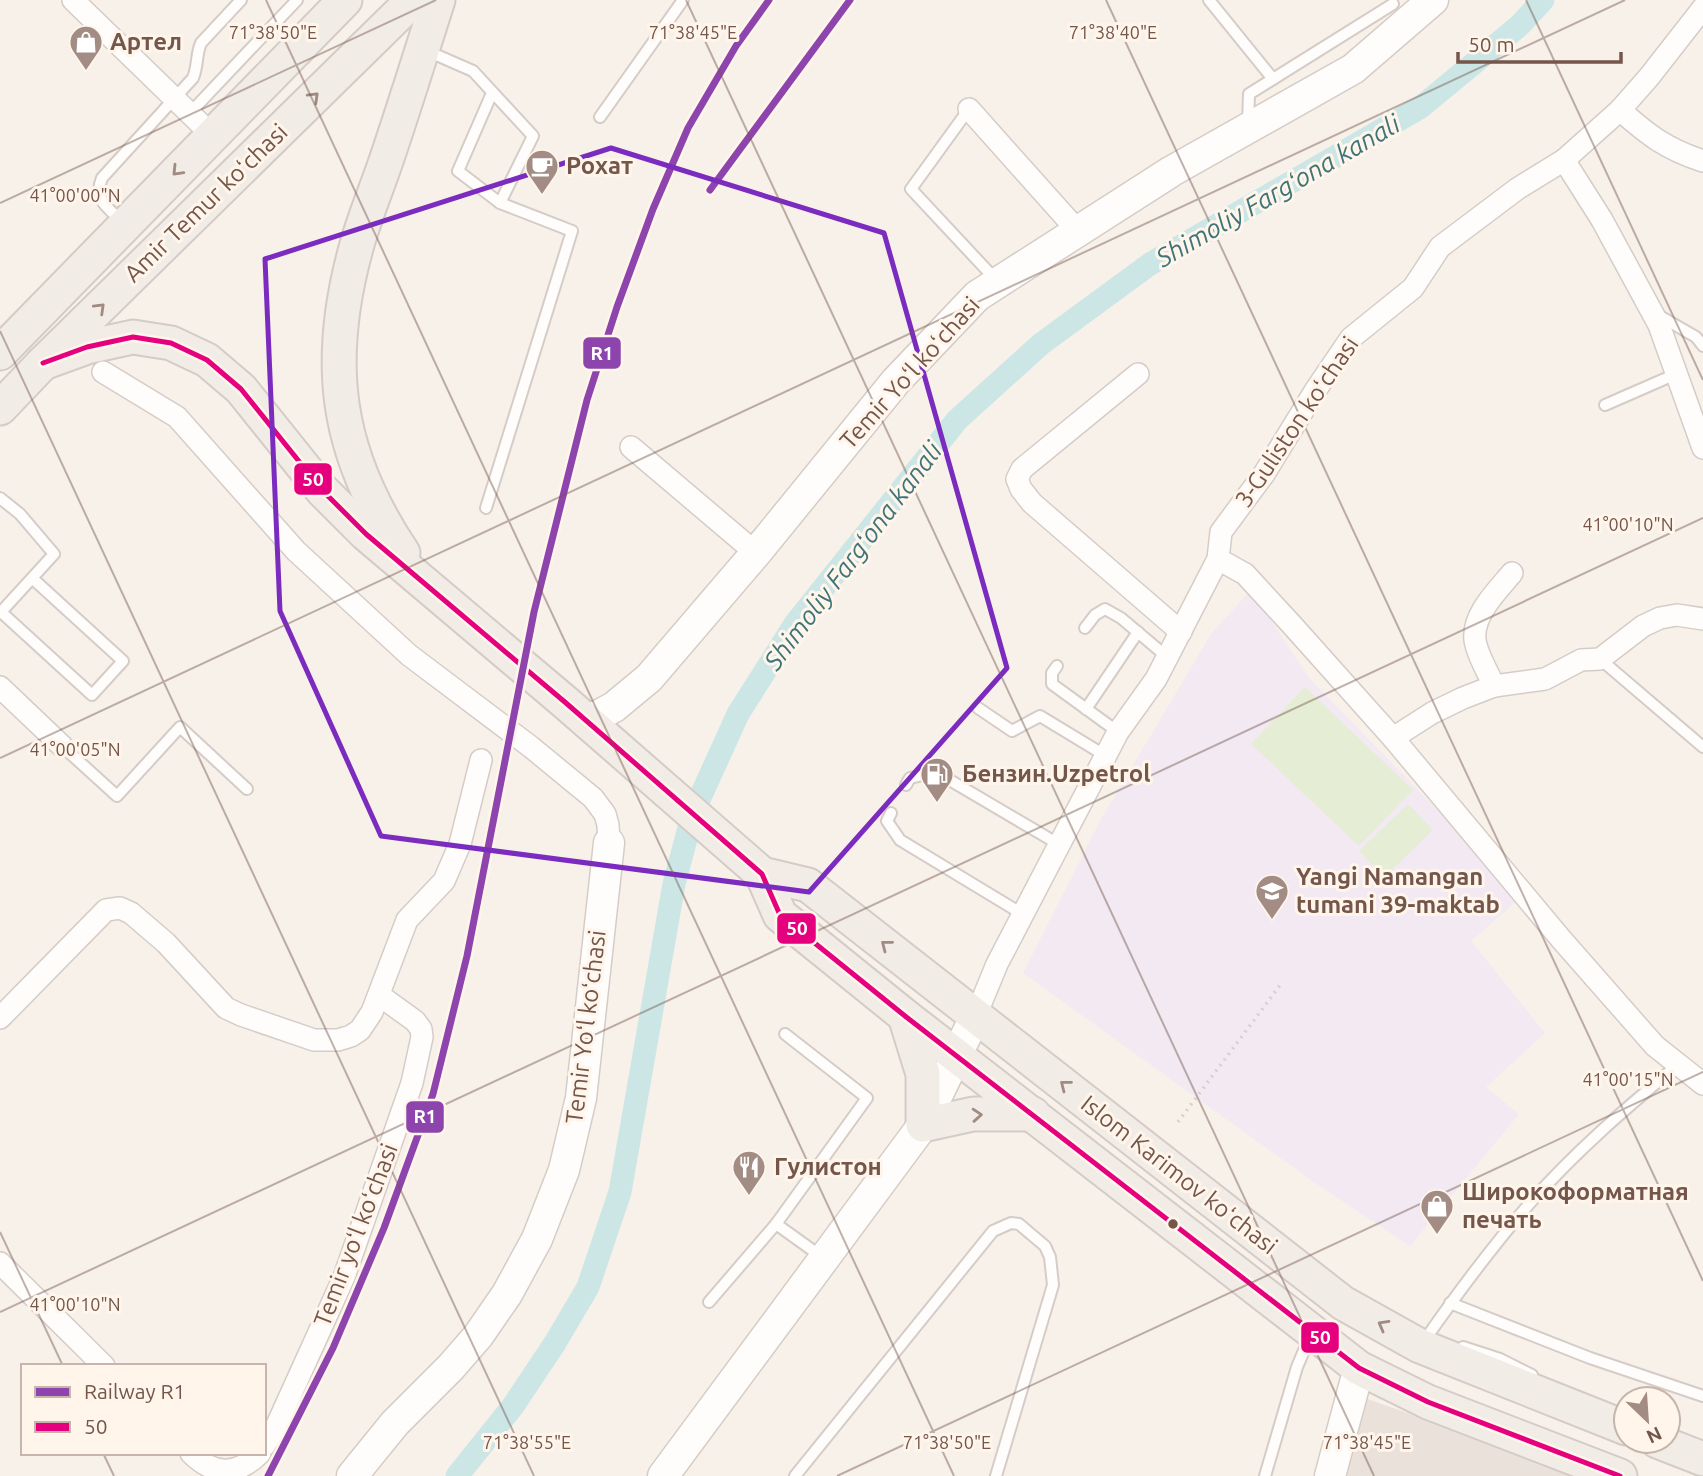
<svg xmlns="http://www.w3.org/2000/svg" width="1703" height="1476" font-family="Ubuntu,sans-serif">
<style>
.industrial{fill:#eae1db}
.education{fill:#f2e9f2}
.green{fill:#e5edd5}
.lines{fill:none;stroke-linecap:round;stroke-linejoin:round}
.canal{stroke:#cce6e6;stroke-width:23}
.lane-casing{stroke:#d6ccc7;stroke-width:14}
.street-casing{stroke:#d6ccc7;stroke-width:24}
.secondary-casing{stroke:#d6ccc6;stroke-width:33}
.primary-casing{stroke:#d5cbc6;stroke-width:37}
.path{stroke:#d9d0ce;stroke-width:3.5;stroke-dasharray:2 5;stroke-linecap:butt}
.lane{stroke:#fefdfc;stroke-width:10}
.street{stroke:#fefdfc;stroke-width:21}
.secondary{stroke:#fefdfc;stroke-width:30}
.primary{stroke:#f2ece6;stroke-width:33}
.bus-1-casing{stroke:#fff5eb;stroke-width:10}
.bus-1{stroke:#e5007d;stroke-width:5}
.rail-1-casing{stroke:#fff5eb;stroke-width:12}
.rail-1{stroke:#8e44ad;stroke-width:7}
.oneway{stroke:#a08a81}
.marked{fill:none;stroke:#7b2cbf;stroke-width:5;stroke-linejoin:round}
.ticks{fill:none;stroke:#74564b;stroke-width:2;stroke-opacity:0.45}
.bus-dot{fill:#74564b;stroke:#fff5eb;stroke-width:2.5}
.labels{text-anchor:middle;stroke-width:6;stroke-linejoin:round;paint-order:stroke}
.poi-label{font-size:24px;font-weight:bold;fill:#74564b;stroke:#fff5eb;text-anchor:start}
.street-label{font-size:24px;fill:#74564b;stroke:#fff5eb}
.water-label{font-size:26px;font-style:italic;fill:#3f7479;stroke:#fff5eb}
.ticks-label{font-size:18px;text-anchor:middle;fill:#74564b;stroke:#fff5eb;stroke-width:6;stroke-linejoin:round;paint-order:stroke}
.line-badge{stroke:#fff5eb;stroke-width:2.5}
.badge-label{font-size:19px;text-anchor:middle;font-weight:bold;fill:#fff}
</style>
<rect width="100%" height="100%" fill="#f7f1ea"/>
<polygon class="industrial" points="1365,1398 1584,1476 1345,1476"/>
<polygon class="education" points="1251,590 1309,678 1445,818 1517,901 1471,941 1545,1033 1486,1087 1519,1114 1410,1246 1311,1180 1023,973 1100,821 1211,634"/>
<g class="green">
<polygon points="1305,687 1413,790 1359,846 1251,744"/>
<polygon points="1408,804 1433,830 1384,877 1359,851"/>
</g>
<g class="lines">
<polyline class="canal" points="457,1476 513,1406 555,1343 588,1287 620,1192 674,884 693,813 738,714 795,624 957,420 1041,344 1150,264 1421,107 1520,25 1543,0"/>
<defs>
<g id="lane">
<polyline points="1209,0 1273,79"/>
<polyline points="425,50 473,71 533,136 500,203 572,231 486,508"/>
<polyline points="492,93 458,171 500,203"/>
<polyline points="969,109 911,189 996,280"/>
<polyline points="190,113 297,0"/>
<polyline points="600,117 683,0"/>
<polyline points="1248,124 1249,94 1393,4"/>
<path d="M123 222C108 208 93 200 102 178L193 78C198 66 196 54 201 43L241 0"/>
<polyline points="1658,315 1696,337 1703,346"/>
<polyline points="1605,405 1676,374"/>
<polyline points="0,498 20,514 54,554 1,612 92,695 123,661 32,578"/>
<polyline points="1085,628 1095,615 1105,609 1121,618 1166,656"/>
<polyline points="1600,659 1703,747"/>
<polyline points="1057,666 1052,673 1052,684 1118,732"/>
<polyline points="978,708 1012,731 1040,716 1106,756"/>
<polyline points="1086,709 1138,632"/>
<polyline points="62,746 117,796 180,727 247,789"/>
<polyline points="906,785 910,778 936,772 1060,845"/>
<polyline points="891,813 887,821 900,840 1024,915"/>
<polyline points="785,1034 867,1098 776,1224 822,1257"/>
<polyline points="709,1302 776,1224"/>
<polyline points="1450,1303 1590,1358 1703,1396"/>
<path d="M1422 1344C1456 1295 1491 1248 1530 1203 1575 1152 1627 1107 1679 1064"/>
<polyline points="1463,1347 1500,1359 1532,1375"/>
<polyline points="795,1476 993,1231 1011,1223 1019,1224 1045,1246 1050,1257 1053,1285 996,1476"/>
<polyline points="1265,1476 1297,1367 1311,1334"/>
</g>
<g id="street">
<polyline points="73,0 212,135"/>
<polyline points="969,109 1077,230"/>
<path d="M1620 110C1648 135 1666 149 1703 161"/>
<polyline points="1564,160 1602,220 1659,325 1703,448"/>
<polyline points="103,372 177,417 296,551 409,655 531,747 593,798 605,814 608,825 609,843"/>
<polyline points="1138,374 1022,469 1017,479 1021,489 1032,503 1181,632"/>
<polyline points="631,447 756,553"/>
<polyline points="1218,559 1245,574 1292,625 1393,738 1561,939 1655,1046 1703,1084"/>
<path d="M1494 686C1488 672 1477 655 1475 640 1472 615 1497 591 1512 573"/>
<polyline points="0,687 62,746"/>
<polyline points="1393,738 1432,713 1463,698 1494,686 1545,679 1581,660 1600,659 1643,626 1660,618 1677,615 1703,619"/>
<polyline points="976,1015 997,964 1118,732 1156,679 1218,559 1221,532 1264,474 1315,391 1351,338 1413,288 1440,247 1517,189 1564,160 1620,110 1649,77 1703,8"/>
<polyline points="0,1018 106,910 120,908 131,913 166,943 226,1008 241,1015 314,1040 338,1040 351,1036 360,1030 372,1012 407,920 444,881 460,844 481,760"/>
<polyline points="0,1263 104,1366"/>
<polyline points="264,1446 276,1427 344,1277 412,1083 422,1037 421,1029 415,1021 379,995"/>
<path d="M191 1453C214 1476 237 1476 260 1453"/>
</g>
<g id="secondary">
<polyline points="586,722 614,707 649,678 756,553 896,381 977,296 1172,171 1353,69 1433,0"/>
<polyline points="352,1476 395,1423 451,1367 478,1336 507,1294 537,1239 564,1170 581,1098 609,843"/>
<polyline points="663,1476 923,1125 976,1015"/>
<polyline points="1330,1476 1359,1368"/>
</g>
<g id="primary">
<polyline points="0,353 345,0"/>
<polyline points="43,363 87,347 133,337 171,343 207,360 241,389 322,490 366,534 566,703 762,874 780,915 905,1016 1359,1368 1428,1402 1620,1476"/>
<polyline points="0,408 43,363 413,0"/>
<path d="M403 553C336 453 324 364 356 248 364 218 377 188 387 158 405 105 421 53 438 0"/>
<polyline points="762,874 808,885 1343,1303 1420,1346 1626,1428"/>
<polyline points="905,1016 923,1074 923,1125 973,1114 1033,1114"/>
<polyline points="1657,1441 1703,1459"/>
</g>
</defs>
<use href="#lane" class="lane-casing"/>
<use href="#street" class="street-casing"/>
<use href="#secondary" class="secondary-casing"/>
<use href="#primary" class="primary-casing"/>
<polyline class="path" points="1178,1122 1281,984"/>
<use href="#lane" class="lane"/>
<use href="#street" class="street"/>
<use href="#secondary" class="secondary"/>
<use href="#primary" class="primary"/>
<defs>
<polyline id="bus-1" points="43,363 87,347 133,337 171,343 207,360 241,389 322,490 366,534 566,703 762,874 780,915 905,1016 1359,1368 1428,1402 1620,1476"/>
</defs>
<use href="#bus-1" class="bus-1-casing"/>
<use href="#bus-1" class="bus-1"/>
<defs>
<g id="rail-1">
<polyline points="710,190 850,0"/>
<polyline points="268,1476 333,1348 384,1228 433,1094 467,956 534,612 587,400 617,307 653,209 688,128 736,46 769,0"/>
</g>
</defs>
<use href="#rail-1" class="rail-1-casing"/>
<use href="#rail-1" class="rail-1"/>
</g>
<defs><path id="oneway-chevron" d="M-2-3.5L2.5 0L-2 3.5" fill="none" stroke-width="1.6" stroke-linecap="round" stroke-linejoin="round" transform="scale(1.75)"/></defs>
<g class="oneway">
<use href="#oneway-chevron" transform="translate(314 97) rotate(-44)"/>
<use href="#oneway-chevron" transform="translate(177 171) rotate(134)"/>
<use href="#oneway-chevron" transform="translate(100 308) rotate(-44)"/>
<use href="#oneway-chevron" transform="translate(886 945) rotate(-142)"/>
<use href="#oneway-chevron" transform="translate(1065 1085) rotate(-142)"/>
<use href="#oneway-chevron" transform="translate(977 1115) rotate(-4)"/>
<use href="#oneway-chevron" transform="translate(1383 1325) rotate(-151)"/>
</g>
<path class="marked" d="M611 148 884 233 1007 668 809 892 381 836 280 611 265 259Z"/>
<path class="ticks" d="M266 0 954 1476M686 0 1374 1476M1106 0 1703 1281M1526 0 1703 380M0 203 436 0M0 331 534 1476M0 758 1625 0M0 1232 63 1366M0 1312 1703 518M103 1453 114 1476M837 1476 1703 1072"/>
<defs>
<symbol id="shop-pin" viewBox="-11 -11 22 30"><path d="M0 17L-7.5 6A9.5 9.5 0 1 1 7.5 6Z" fill="#a28c83" stroke="#fff5eb"/><path d="M-5-2.5h2.3a2.7 3.5 0 0 1 5.4 0H5L5.5 6h-11ZM-1.5-2.5h3a1.5 2.3 0 0 0-3 0Z" fill="#fff"/></symbol>
<symbol id="cafe-pin" viewBox="-11 -11 22 30"><path d="M0 17L-7.5 6A9.5 9.5 0 1 1 7.5 6Z" fill="#a28c83" stroke="#fff5eb"/><path d="M-5.5-4.5H6V0H3Q3 3.5 0 3.5H-2.5Q-5.5 3.5-5.5 0ZM3-3.2v2h1.7v-2ZM-6 4.5H4V6H-6Z" fill="#fff"/></symbol>
<symbol id="fuel-pin" viewBox="-11 -11 22 30"><path d="M0 17L-7.5 6A9.5 9.5 0 1 1 7.5 6Z" fill="#a28c83" stroke="#fff5eb"/><path d="M-5.5-6h7V0h2V4h1.3V-2.5L3-4.5l.8-.8L6-3V5H2.5V1h-1V6h-7ZM-4.2-4.7v3.2H.2V-4.7Z" fill="#fff"/></symbol>
<symbol id="school-pin" viewBox="-11 -11 22 30"><path d="M0 17L-7.5 6A9.5 9.5 0 1 1 7.5 6Z" fill="#a28c83" stroke="#fff5eb"/><path d="M0-5L7-2L0 1L-7-2ZM-4 1L0 2.5L4 1V4Q0 6-4 4Z" fill="#fff"/></symbol>
<symbol id="restaurant-pin" viewBox="-11 -11 22 30"><path d="M0 17L-7.5 6A9.5 9.5 0 1 1 7.5 6Z" fill="#a28c83" stroke="#fff5eb"/><path d="M-5-6h1v4h1v-4h1v4h1v-4h1v5L-1.5 .5V6h-2V.5L-5-1ZM5-6V6H3V1.5H1.5Q1.5-4 5-6Z" fill="#fff"/></symbol>
</defs>
<g fill-rule="evenodd">
<use href="#shop-pin" x="67" y="23" width="38" height="52"/>
<use href="#cafe-pin" x="523" y="147" width="38" height="52"/>
<use href="#fuel-pin" x="918" y="755" width="38" height="52"/>
<use href="#school-pin" x="1253" y="872" width="38" height="52"/>
<use href="#restaurant-pin" x="730" y="1148" width="38" height="52"/>
<use href="#shop-pin" x="1418" y="1187" width="38" height="52"/>
</g>
<circle class="bus-dot" cx="1173" cy="1224" r="6"/>
<g class="labels">
<g class="poi-label">
<text x="110" y="50">Артел</text>
<text x="566" y="174">Рохат</text>
<text x="962" y="782">Бензин.Uzpetrol</text>
<text x="1296" y="885">Yangi Namangan<tspan x="1296" dy="28">tumani 39-maktab</tspan></text>
<text x="774" y="1175">Гулистон</text>
<text x="1462" y="1200">Широкоформатная<tspan x="1462" dy="28">печать</tspan></text>
</g>
<g class="street-label">
<text transform="translate(206 203) rotate(-44)" y="8">Amir Temur koʻchasi</text>
<text transform="translate(910 373) rotate(-48)" y="8">Temir Yoʻl koʻchasi</text>
<text transform="translate(1297 422) rotate(-56)" y="8">3-Guliston koʻchasi</text>
<text transform="translate(586 1027) rotate(-83)" y="8">Temir Yoʻl koʻchasi</text>
<text transform="translate(1179 1175) rotate(38)" y="8">Islom Karimov koʻchasi</text>
<text transform="translate(356 1235) rotate(-69)" y="8">Temir yoʻl koʻchasi</text>
</g>
<g class="water-label">
<text transform="translate(1278 191) rotate(-30)" y="9">Shimoliy Fargʻona kanali</text>
<text transform="translate(853 556) rotate(-53)" y="9">Shimoliy Fargʻona kanali</text>
</g>
</g>
<g class="ticks-label">
<text x="273" y="39">71°38'50"E</text>
<text x="693" y="39">71°38'45"E</text>
<text x="1113" y="39">71°38'40"E</text>
<text x="75" y="202">41°00'00"N</text>
<text x="1628" y="531">41°00'10"N</text>
<text x="75" y="756">41°00'05"N</text>
<text x="1628" y="1086">41°00'15"N</text>
<text x="75" y="1311">41°00'10"N</text>
<text x="527" y="1449">71°38'55"E</text>
<text x="947" y="1449">71°38'50"E</text>
<text x="1367" y="1449">71°38'45"E</text>
</g>
<g class="line-badge">
<rect x="582" y="336" width="40" height="34" rx="7" fill="#8e44ad"/>
<rect x="293" y="462" width="40" height="34" rx="7" fill="#e5007d"/>
<rect x="776" y="912" width="41" height="33" rx="7" fill="#e5007d"/>
<rect x="405" y="1100" width="40" height="34" rx="7" fill="#8e44ad"/>
<rect x="1300" y="1321" width="40" height="33" rx="7" fill="#e5007d"/>
</g>
<g class="badge-label">
<text x="602" y="360">R1</text>
<text x="313" y="486">50</text>
<text x="797" y="935">50</text>
<text x="425" y="1123">R1</text>
<text x="1320" y="1344">50</text>
</g>
<rect x="21" y="1364" width="245" height="91" fill="#fff5eb" stroke="#c7b5ab" stroke-width="2"/>
<rect x="35" y="1387" width="35" height="10" fill="#8e44ad" stroke="#c7b5ab" stroke-width="2"/>
<text x="84" y="1399" font-size="21" fill="#74564b">Railway R1</text>
<rect x="35" y="1422" width="35" height="10" fill="#e5007d" stroke="#c7b5ab" stroke-width="2"/>
<text x="84" y="1434" font-size="21" fill="#74564b">50</text>
<g transform="translate(1647 1420) rotate(155)"><circle r="33" fill="#fff5eb" stroke="#c7b5ab" stroke-width="2"/>
<path d="M0-5L12 26L0 18L-12 26Z" fill="#a28c83"/>
<text y="-10" font-size="19" font-weight="bold" text-anchor="middle" fill="#74564b">N</text>
</g>
<path d="M1458 52v10h163v-10" fill="none" stroke="#74564b" stroke-width="3.5"/>
<text x="1468" y="52" font-size="21" fill="#74564b" stroke="#fff5eb" stroke-width="5" paint-order="stroke">50 m</text>
</svg>
